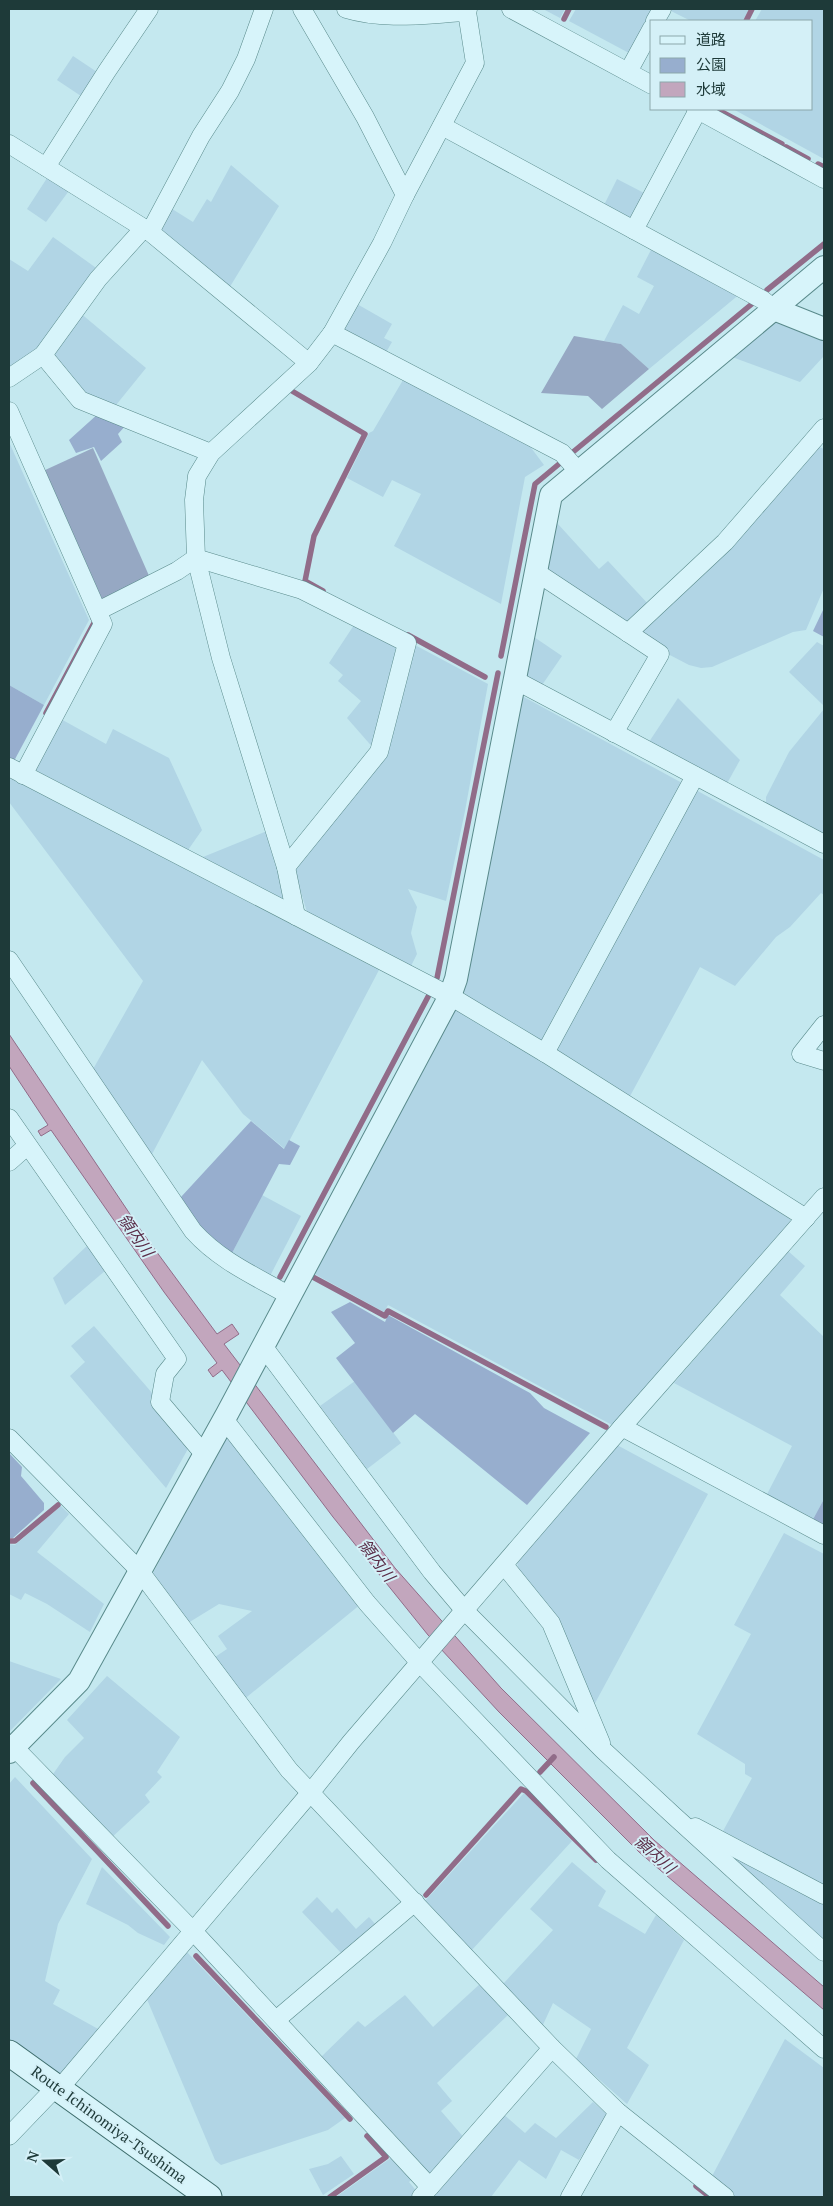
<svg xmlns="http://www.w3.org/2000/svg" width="833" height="2206" font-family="'PT Serif','Noto Sans JP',serif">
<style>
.farmland{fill:#b1d5e5}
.green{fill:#97aece}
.cemetery{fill:#96a8c3}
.water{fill:#c2a6bd;stroke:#916c89}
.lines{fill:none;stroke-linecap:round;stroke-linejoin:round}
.stream{stroke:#916c89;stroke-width:5.5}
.minor-casing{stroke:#598a8b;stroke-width:19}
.tertiary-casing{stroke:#598a8b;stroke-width:24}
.secondary-casing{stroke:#3d6c6b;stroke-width:27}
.minor{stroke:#d7f4fa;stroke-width:18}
.tertiary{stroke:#d7f4fa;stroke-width:22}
.secondary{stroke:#d7f4fa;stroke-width:25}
.labels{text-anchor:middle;stroke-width:4;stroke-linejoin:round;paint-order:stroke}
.street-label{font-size:15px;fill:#1e3a39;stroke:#d4f0f7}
.water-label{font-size:16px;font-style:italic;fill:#5a2d48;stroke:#d4f0f7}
</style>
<rect width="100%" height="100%" fill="#c4e8ef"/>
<g class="farmland">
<polygon points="543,9 565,9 560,18"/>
<polygon points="576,9 653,9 629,53 569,21"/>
<polygon points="672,9 749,9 743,21 691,21 671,11"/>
<polygon points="762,9 824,9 824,159 733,109 812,109 812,21 755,21"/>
<polygon points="73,56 100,74 84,98 57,80"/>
<polygon points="231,165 279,206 228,290 159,233 169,207 193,222 207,199 211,202"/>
<polygon points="49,175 71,188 46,222 27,209"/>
<polygon points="617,179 648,195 634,223 603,207"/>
<polygon points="53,237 99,270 38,354 9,375 9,259 28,271"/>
<polygon points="653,246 741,293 649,369 621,344 604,341 623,305 639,314 654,286 637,277"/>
<polygon points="357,304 392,324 384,338 392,342 385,354 343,333 343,328"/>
<polygon points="79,312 146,368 112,410 89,400 49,356"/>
<polygon points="778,321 824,341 824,356 800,382 732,357 772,323"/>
<polygon points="403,380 529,445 544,465 525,477 501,604 394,546 421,494 392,480 383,497 347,478 369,433 373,431"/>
<polygon points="9,442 89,620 44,705 9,685"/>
<polygon points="817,446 824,449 824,588 806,630 793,632 712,667 701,668 689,665 666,653 638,630"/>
<polygon points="557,523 599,569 608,561 650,606 626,624 546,571"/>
<polygon points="356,622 401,645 375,750 347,718 361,701 338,681 343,675 329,663"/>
<polygon points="534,637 562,656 540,688 526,677"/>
<polygon points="817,642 824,646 824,706 789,672"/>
<polygon points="413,644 488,684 465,811 446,901 408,889 417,907 411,933 417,954 411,966 307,912 293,866 378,760"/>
<polygon points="522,696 684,784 543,1043 466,996 463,990"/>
<polygon points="678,698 740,760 725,787 647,745"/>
<polygon points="824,709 824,839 766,808 766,797 789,752"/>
<polygon points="59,718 106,744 113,729 169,758 202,830 188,850 35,770"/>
<polygon points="11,778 379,970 285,1149 243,1114 202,1060 151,1156 92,1071 143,981 9,802 9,783"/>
<polygon points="694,789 824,860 824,895 821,893 790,927 776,937 735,986 700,967 629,1098 554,1052"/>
<polygon points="267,831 286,895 281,899 203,857"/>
<polygon points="460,1007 790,1219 791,1226 614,1426 388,1305 384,1312 311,1272 452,1011"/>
<polygon points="262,1195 301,1216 270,1276 231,1255"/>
<polygon points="89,1244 106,1270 65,1305 53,1278"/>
<polygon points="788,1251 805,1266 780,1295 824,1337 824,1499 811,1523 765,1498 792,1446 674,1383"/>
<polygon points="94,1326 153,1394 150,1400 189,1447 166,1488 70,1376 85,1362 71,1346"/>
<polygon points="355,1381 401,1443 367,1469 320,1406"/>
<polygon points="227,1436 361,1604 242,1701 212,1659 227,1649 218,1636 252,1611 219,1604 188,1623 153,1573"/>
<polygon points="617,1445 708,1494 594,1705 556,1615 518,1568 517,1561"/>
<polygon points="61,1506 69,1514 37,1552 104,1604 90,1632 47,1604 25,1593 21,1600 9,1594 9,1544 15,1545"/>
<polygon points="784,1533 824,1554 824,1886 723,1831 752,1778 745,1774 745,1764 697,1734 751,1634 734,1625"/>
<polygon points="9,1661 61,1679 9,1732"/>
<polygon points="107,1676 180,1737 157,1772 162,1777 145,1795 150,1802 110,1839 51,1777 65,1757 84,1738 67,1720"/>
<polygon points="15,1777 92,1859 58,1924 45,1981 60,1990 53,2004 100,2030 62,2073 55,2074 9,2041 9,1784"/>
<polygon points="524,1793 572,1841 471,1951 425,1901"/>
<polygon points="712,1842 824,1902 824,1944"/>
<polygon points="572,1862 606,1891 598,1906 645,1934 656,1915 684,1940 627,2048 649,2065 627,2104 576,2059 591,2029 553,2003 542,2027 503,1984 553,1930 530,1909"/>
<polygon points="102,1867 170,1937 164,1945 138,1933 128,1925 86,1904"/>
<polygon points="317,1897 332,1913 337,1908 356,1929 369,1917 376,1925 342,1954 302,1912"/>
<polygon points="185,1950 345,2118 328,2130 221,2165 215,2160 146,1997"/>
<polygon points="481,1983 509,2014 437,2083 452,2101 441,2111 466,2140 432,2178 319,2059 358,2021 365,2027 405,1995 433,2027"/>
<polygon points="785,2039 824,2068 824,2197 735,2197 711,2178"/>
<polygon points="593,2102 608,2115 579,2160 561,2150 546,2179 519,2160 491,2197 428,2197 501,2112 525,2133 535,2123 556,2138"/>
<polygon points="395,2155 415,2176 409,2182 418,2193 415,2197 336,2197"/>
<polygon points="341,2156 354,2174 323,2195 309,2169 328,2164"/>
</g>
<g class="green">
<polygon points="99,413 126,425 118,434 122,442 101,461 94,447 76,453 69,440"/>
<polygon points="824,608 824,637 813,631"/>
<polygon points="9,685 44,705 14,761 9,758"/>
<polygon points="251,1121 284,1149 289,1140 300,1146 290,1165 279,1164 231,1255 200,1229 181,1197"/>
<polygon points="350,1302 385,1322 388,1315 530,1393 544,1408 590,1433 527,1505 415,1414 393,1433 336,1358 355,1343 331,1312"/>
<polygon points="9,1453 22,1467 21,1476 44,1503 44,1510 13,1538 9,1538"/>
<polygon points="824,1499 824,1530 811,1523"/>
</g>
<g class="cemetery">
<polygon points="574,336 621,344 649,369 602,409 588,396 541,393"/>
<polygon points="93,448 150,578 105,602 100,600 43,471"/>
</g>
<polygon class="water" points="9,1034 142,1232 217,1334 232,1324 239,1334 224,1344 395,1568 501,1688 654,1840 824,1987 824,2010 639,1852 499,1712 428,1635 333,1517 222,1370 213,1377 208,1370 217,1363 164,1292 51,1130 41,1136 38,1131 48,1125 9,1066"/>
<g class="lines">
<g class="stream">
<polyline points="564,19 569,9"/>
<polyline points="746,21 752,9"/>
<polyline points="718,110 782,144"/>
<polyline points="786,147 808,159"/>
<polyline points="818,164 824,167"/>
<polyline points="767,290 824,244"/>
<polyline points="292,391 365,434 314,536 305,581 323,591"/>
<polyline points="573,452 753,303"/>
<polyline points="408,635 485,677"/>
<polyline points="501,656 535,484 559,464"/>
<polyline points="46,713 95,621 93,618"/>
<polyline points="437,978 498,673"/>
<polyline points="311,1276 385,1316 388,1311 606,1427"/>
<polyline points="280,1277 430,993"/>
<polyline points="9,1541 15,1541 58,1505"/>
<polyline points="540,1772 554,1757"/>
<polyline points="33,1783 168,1926"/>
<polyline points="426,1895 521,1789 526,1791 596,1860"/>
<polyline points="196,1956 350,2119"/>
<polyline points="696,2186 710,2197"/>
<polyline points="330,2197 386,2157 367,2136"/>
</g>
<defs>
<g id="minor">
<path d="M346 9C385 21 427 14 467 12L468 9"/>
<polyline points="511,9 652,85"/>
<polyline points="655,21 662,9"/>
<polyline points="628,72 652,28"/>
<polyline points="696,109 824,179"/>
<polyline points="442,126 763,300 774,309"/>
<polyline points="9,144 150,232 309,363"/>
<polyline points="46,167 107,71 149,9"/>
<polyline points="405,195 475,63 467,12"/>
<polyline points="634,230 698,110"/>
<polyline points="150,232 201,136 230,91 246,59 264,9"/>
<polyline points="332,333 562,453 579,472"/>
<polyline points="43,355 80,400 211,453"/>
<polyline points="9,378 43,355 98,279 144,228"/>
<polyline points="9,411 103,624 23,775"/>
<polyline points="536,572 660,654 614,733"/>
<polyline points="98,611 177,571 196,558 302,590 407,643 379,752 286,867"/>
<polyline points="628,633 725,542 824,428"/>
<polyline points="515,680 824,844"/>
<polyline points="9,767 450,996 545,1053 806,1218"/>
<polyline points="296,916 286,867 221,658 196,558 194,500 197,476 211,453 309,363 332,333 382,243 405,195 365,117 302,9"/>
<path d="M9 960 193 1231C220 1261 255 1276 290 1296"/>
<polyline points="824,1025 801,1054 824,1061"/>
<polyline points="545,1053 695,776"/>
<polyline points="9,1118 177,1359 165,1374 160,1402 204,1454"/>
<polyline points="9,1162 27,1146"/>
<polyline points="263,1346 432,1572 465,1611 603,1750 673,1815 824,1952"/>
<polyline points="224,1419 367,1603 420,1663 608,1860 824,2049"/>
<polyline points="622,1427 824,1535"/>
<polyline points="9,1438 139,1570 289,1770 552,2048 618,2112 725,2197"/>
<polyline points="504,1565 551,1623 601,1743"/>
<polyline points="9,1744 14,1747 193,1931 430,2187 421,2197"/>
<polyline points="695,1827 824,1895"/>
<polyline points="276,2020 415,1902"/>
<polyline points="60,2088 311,1792 351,1742 622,1427 824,1197"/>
<polyline points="9,2136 57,2086"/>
<polyline points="430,2187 552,2048"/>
<polyline points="570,2197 618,2112"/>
</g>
<g id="tertiary">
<polyline points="774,309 824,329"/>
<polyline points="9,1752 79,1681 227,1414 450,996 456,979 551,495 824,267"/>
</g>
<polyline id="secondary" points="9,2053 209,2197"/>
</defs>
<use href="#minor" class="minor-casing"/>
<use href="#tertiary" class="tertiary-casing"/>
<use href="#secondary" class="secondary-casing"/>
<use href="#minor" class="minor"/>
<use href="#tertiary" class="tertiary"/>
<use href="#secondary" class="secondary"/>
</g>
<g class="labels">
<g class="street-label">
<text transform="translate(109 2125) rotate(36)" y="5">Route Ichinomiya-Tsushima</text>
</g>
<g class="water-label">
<text transform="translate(136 1235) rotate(55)" y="6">領内川</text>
<text transform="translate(377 1560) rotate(53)" y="6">領内川</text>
<text transform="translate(655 1854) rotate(42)" y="6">領内川</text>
</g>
</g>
<rect width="833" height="2206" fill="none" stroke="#1e3a39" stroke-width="20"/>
<rect x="650" y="20" width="162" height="90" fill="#d4f0f7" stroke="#8ba7ab"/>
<rect x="660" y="36" width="25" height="8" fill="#d7f4fa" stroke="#8ba7ab"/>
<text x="696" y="45" font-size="15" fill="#1e3a39">道路</text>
<rect x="660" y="58" width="25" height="15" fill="#97aece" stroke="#8ba7ab"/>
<text x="696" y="70" font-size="15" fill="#1e3a39">公園</text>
<rect x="660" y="82" width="25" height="15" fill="#c2a6bd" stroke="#8ba7ab"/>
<text x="696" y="95" font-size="15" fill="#1e3a39">水域</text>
<g transform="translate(45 2161) rotate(290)" stroke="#d4f0f7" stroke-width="4" paint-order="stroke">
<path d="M0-4L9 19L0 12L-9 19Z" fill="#1e3a39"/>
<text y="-8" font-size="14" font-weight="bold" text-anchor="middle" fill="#1e3a39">N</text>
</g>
</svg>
